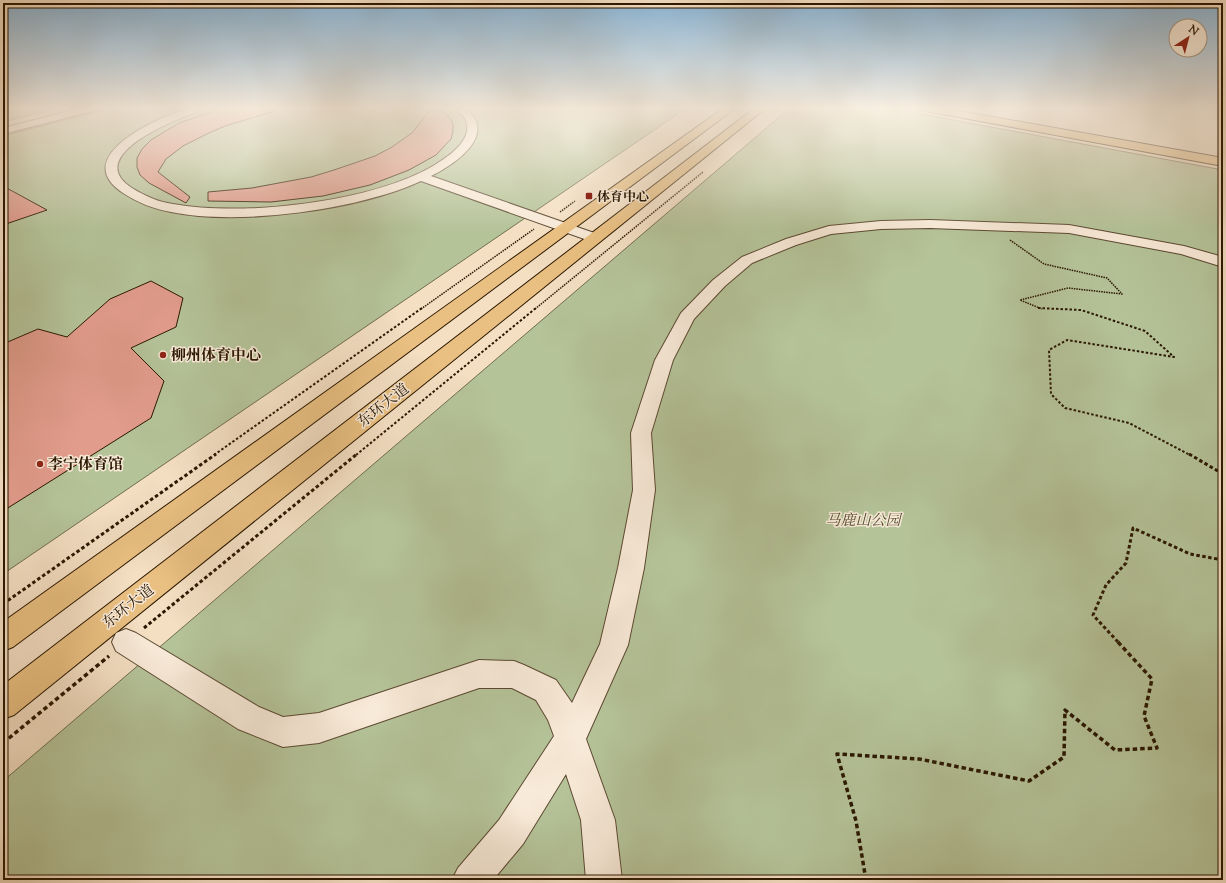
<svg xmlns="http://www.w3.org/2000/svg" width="1226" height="883" font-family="'Sorts Mill Goudy','Noto Serif SC',serif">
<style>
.green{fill:#b5c399;stroke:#706d4d}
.building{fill:#e29c8c;stroke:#2a1701}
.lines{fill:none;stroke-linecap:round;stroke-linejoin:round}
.minor-casing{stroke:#5c4932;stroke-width:2}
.major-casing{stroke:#2a1701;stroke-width:2}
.highway-casing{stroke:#2a1701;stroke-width:2}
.path-far3{stroke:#2a1701;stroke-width:1.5;stroke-dasharray:1.5 1;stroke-linecap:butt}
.path-far2{stroke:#2a1701;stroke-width:2;stroke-dasharray:2.5 2;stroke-linecap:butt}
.path-far1{stroke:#2a1701;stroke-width:3;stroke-dasharray:3.5 2.5;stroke-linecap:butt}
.path{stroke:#2a1701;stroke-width:3.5;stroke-dasharray:4.5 3;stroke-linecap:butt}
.minor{fill:#f8ead8;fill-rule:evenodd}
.major{fill:#eac082;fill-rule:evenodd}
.highway{fill:#eac082;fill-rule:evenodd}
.poi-dot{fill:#8f2418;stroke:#f8ead8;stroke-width:1.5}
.labels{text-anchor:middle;stroke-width:3;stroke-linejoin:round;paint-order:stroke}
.far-poi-label{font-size:13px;font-weight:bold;fill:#2a1701;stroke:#f8ead8;text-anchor:start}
.poi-label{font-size:15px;font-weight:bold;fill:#2a1701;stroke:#f8ead8;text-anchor:start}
.street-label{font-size:15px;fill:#2a1701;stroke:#f8ead8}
.park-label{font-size:15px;font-style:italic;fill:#544b2f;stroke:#f8ead8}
</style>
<rect width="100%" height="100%" fill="#f4dfc3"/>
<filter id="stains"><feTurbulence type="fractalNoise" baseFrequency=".005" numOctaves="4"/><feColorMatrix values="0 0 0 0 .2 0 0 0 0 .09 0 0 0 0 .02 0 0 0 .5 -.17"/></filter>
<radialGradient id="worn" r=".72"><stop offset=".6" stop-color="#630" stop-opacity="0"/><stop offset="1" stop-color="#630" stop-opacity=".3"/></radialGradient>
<g class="green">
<polygon points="3,107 62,107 3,122"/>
<polygon points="114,107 688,107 3,574 3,136"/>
<polygon points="791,107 883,107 1223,170 1223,880 3,880 3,781"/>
</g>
<g class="building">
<polygon points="225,107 274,107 275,111 225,126 209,133 183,146 166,159 158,172 190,197 186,203 149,183 140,175 137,167 137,158 142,149 151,140 179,123"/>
<polygon points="432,107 436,107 450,118 453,124 453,131 451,139 436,155 409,170 370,185 323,196 271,202 208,201 208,192 252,188 311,177 334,170 375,156 392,147 413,132"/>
<polygon points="3,186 47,210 3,225"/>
<polygon points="151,281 183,298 176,327 131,348 164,381 151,418 3,511 3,344 38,329 67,337 110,299"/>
</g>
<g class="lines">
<defs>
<g id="minor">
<polygon points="85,107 101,107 100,109 3,134 3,128"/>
<path d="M192 107H207L206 109C182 116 80 155 132 188 145 196 158 202 173 204 244 217 371 202 433 166 448 157 477 138 464 117 461 113 456 111 453 107H464C500 134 455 164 431 176L600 235 602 238 600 241 595 242 590 241 421 181C358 210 239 226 171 212 154 209 138 203 123 193 67 156 161 116 192 107Z"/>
<polygon points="930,220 1069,225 1184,246 1223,257 1223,267 1181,254 1069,233 930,228 881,229 831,234 796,245 752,263 725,286 694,319 673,360 651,433 655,490 644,568 628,645 586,739 615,820 622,880 586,880 581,820 566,774 523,844 493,880 452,880 458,868 499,820 554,736 548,720 536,700 512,688 479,688 319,743 283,747 238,729 116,651 112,642 116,633 126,629 136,633 259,707 283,717 319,713 479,660 514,661 524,665 556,680 572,703 600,644 618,568 633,490 631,433 655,360 681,313 713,280 742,257 786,239 829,226 881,221"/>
</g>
<polygon id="major" points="915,107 937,107 1223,158 1223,166 920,110 916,109"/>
<g id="highway">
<polygon points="725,107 737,107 13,647 3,651 3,622"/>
<polygon points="756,107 767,107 14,715 3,719 3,685"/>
</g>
</defs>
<use href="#minor" class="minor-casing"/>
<use href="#major" class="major-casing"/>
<use href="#highway" class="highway-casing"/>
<g class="path-far3">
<polyline points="895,107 909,109"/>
<polyline points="773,114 782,107"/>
<polyline points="560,212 575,201"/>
<polyline points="1010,240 1044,264 1107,278 1122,294 1068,288 1020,300 1042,309"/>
<polyline points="421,309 534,229"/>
<polyline points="535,309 703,172"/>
</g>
<g class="path-far2">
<polyline points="1038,308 1081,310 1145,331 1174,357 1067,340 1049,350 1051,394 1065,408 1129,423 1190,455"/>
<polyline points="214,455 422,308"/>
<polyline points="356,455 536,308"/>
</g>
<g class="path-far1">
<polyline points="1189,454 1223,474"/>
<polyline points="3,604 216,454"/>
<polyline points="144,628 357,454"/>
<polyline points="1118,642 1093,615 1106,585 1126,563 1133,528 1190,554 1223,560"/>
</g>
<g class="path">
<polyline points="3,743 109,656"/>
<polyline points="866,880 856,821 837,754 919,759 1029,781 1064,757 1065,710 1115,750 1157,748 1144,716 1152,679 1117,641"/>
</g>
<use href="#minor" class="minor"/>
<use href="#major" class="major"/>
<use href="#highway" class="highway"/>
</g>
<linearGradient id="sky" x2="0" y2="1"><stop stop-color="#8bb6d7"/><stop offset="0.47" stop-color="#faf1e4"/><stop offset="1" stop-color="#faf1e4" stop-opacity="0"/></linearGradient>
<rect width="1226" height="230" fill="url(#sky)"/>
<g class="poi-dot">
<rect x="585" y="192" width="8" height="8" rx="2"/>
<circle cx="163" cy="355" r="4"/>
<circle cx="40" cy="464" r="4"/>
</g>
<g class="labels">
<g class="far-poi-label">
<text x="597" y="201">体育中心</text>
</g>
<g class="poi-label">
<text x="171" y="360">柳州体育中心</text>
<text x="48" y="469">李宁体育馆</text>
</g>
<g class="street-label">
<text transform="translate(383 405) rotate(-38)" y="5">东环大道</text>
<text transform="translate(128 606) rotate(-38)" y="5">东环大道</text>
</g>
<g class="park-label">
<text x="863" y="525">马鹿山公园</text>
</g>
</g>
<rect width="1226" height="883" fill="none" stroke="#f4dfc3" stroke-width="16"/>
<rect x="4" y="4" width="1218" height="875" fill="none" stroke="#2a1701" stroke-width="2"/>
<rect x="8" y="8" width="1210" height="867" fill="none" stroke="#2a1701"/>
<g transform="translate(1188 38) rotate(36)"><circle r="19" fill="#f8ead8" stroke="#a69682"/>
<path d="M0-3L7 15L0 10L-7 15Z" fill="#8f2418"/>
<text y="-6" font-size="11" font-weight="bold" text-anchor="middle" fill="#2a1701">N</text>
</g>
<rect width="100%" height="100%" filter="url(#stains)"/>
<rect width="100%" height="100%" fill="url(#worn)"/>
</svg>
